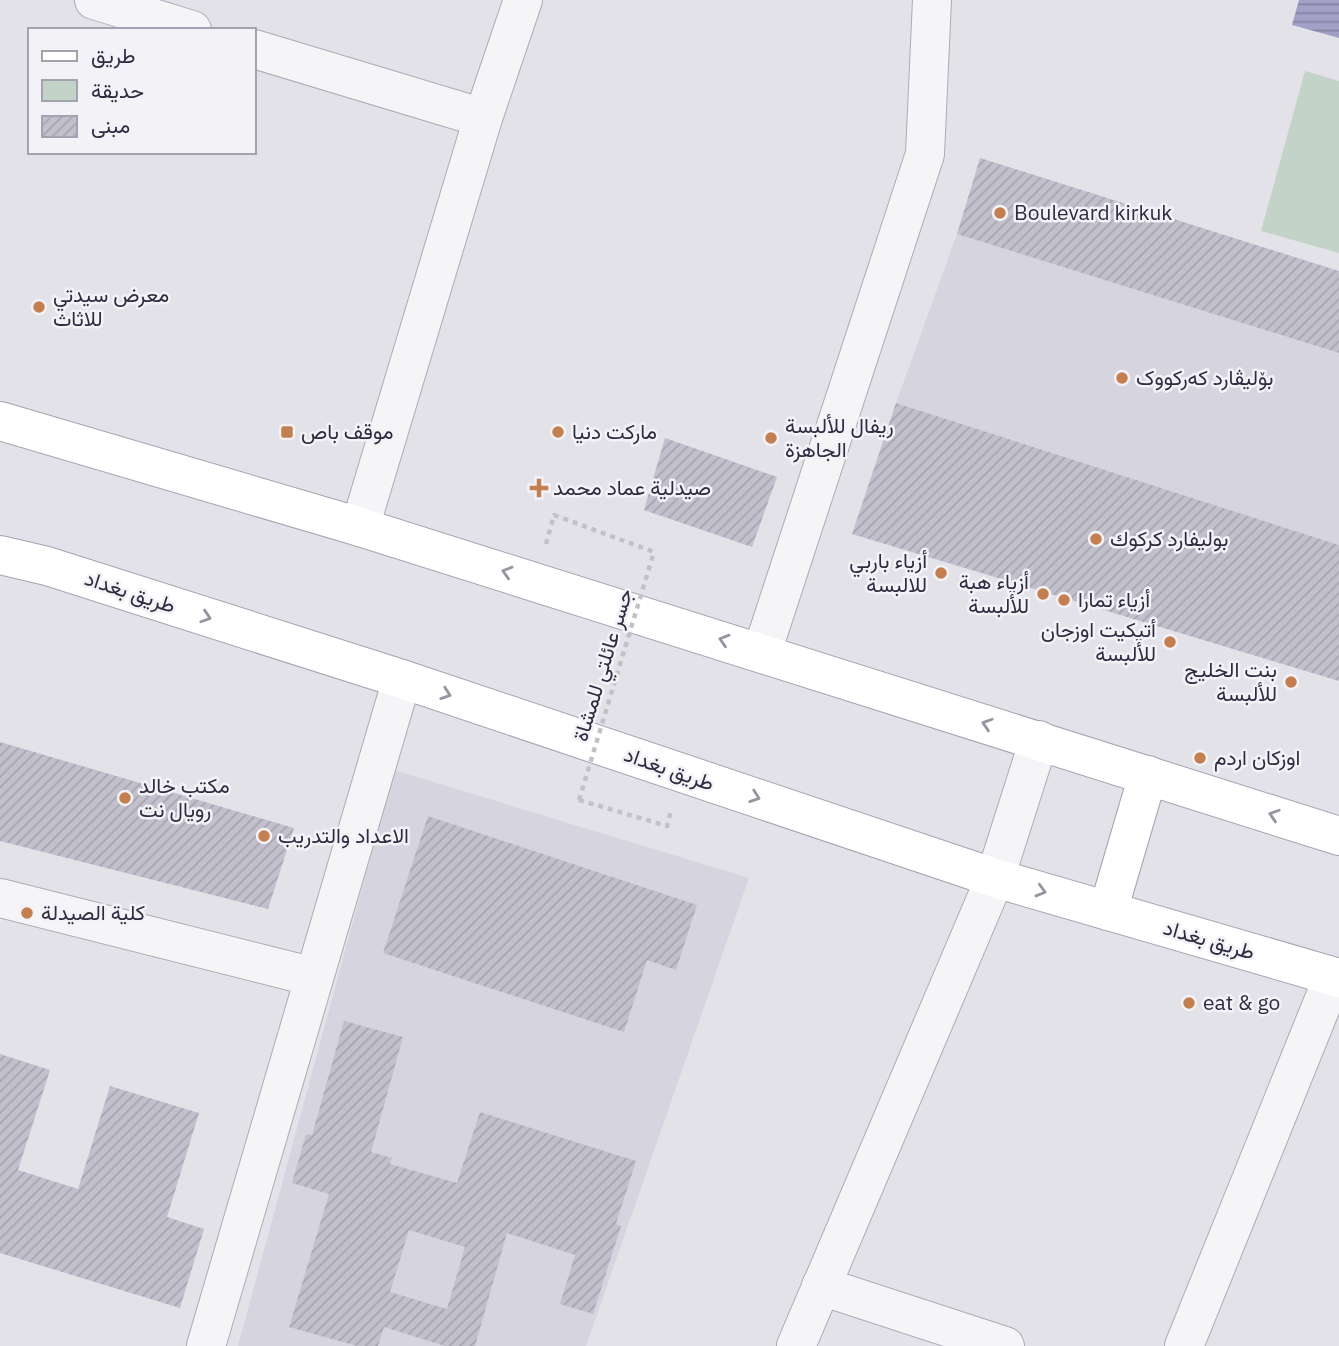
<svg xmlns="http://www.w3.org/2000/svg" width="1339" height="1346" font-family="'IBM Plex Sans',Vazirmatn,sans-serif">
<style>
.built{fill:#d6d4de}
.park{fill:#c4d3c8}
.water{fill:url(#water-rules)}
.building{fill:url(#building-hatch);fill-rule:evenodd}
.lines{fill:none;stroke-linecap:round;stroke-linejoin:round}
.minor-casing{stroke:#adabb6;stroke-width:40}
.primary-casing{stroke:#a5a2b4;stroke-width:40}
.path{stroke:#c2c0c8;stroke-width:4.5;stroke-dasharray:5 5;stroke-linecap:butt}
.minor{stroke:#f5f5f8;stroke-width:38}
.primary{stroke:#fff;stroke-width:38}
.path-bridge{stroke:#c2c0c8;stroke-width:4.5;stroke-dasharray:5 5;stroke-linecap:butt}
.oneway{stroke:#9795a0}
.poi-dot{fill:#c47f51;stroke:#f2f2f7;stroke-width:2.5}
.labels{text-anchor:middle;stroke-width:5;stroke-linejoin:round;paint-order:stroke}
.poi-label{font-size:21px;fill:#2f2b40;stroke:#f2f2f7;text-anchor:start}
.street-label{font-size:21px;fill:#2f2b40;stroke:#f2f2f7}
</style>
<defs>
<pattern id="water-rules" width="6" height="5" patternUnits="userSpaceOnUse" patternTransform="scale(1.75)"><rect width="6" height="5" fill="#a2a0c6"/><path d="M0 2.5h6" fill="none" stroke="#8483a2"/></pattern>
<pattern id="building-hatch" width="6" height="6" patternUnits="userSpaceOnUse" patternTransform="scale(1.75)"><rect width="6" height="6" fill="#c2c0cc"/><path d="M-1 1l2-2M0 6l6-6M5 7l2-2" fill="none" stroke="#a7a5b0"/></pattern>
</defs>
<rect width="100%" height="100%" fill="#e3e2e9"/>
<g class="built">
<polygon points="957,234 1339,353 1339,545 896,403"/>
<polygon points="394,770 749,878 586,1346 238,1346"/>
</g>
<polygon class="park" points="1305,71 1339,81 1339,253 1261,231"/>
<polygon class="water" points="1299,0 1339,0 1339,38 1292,25"/>
<g class="building">
<polygon points="980,158 1339,271 1339,353 957,234"/>
<polygon points="896,403 1339,545 1339,681 852,534"/>
<polygon points="665,438 777,477 752,547 644,510"/>
<polygon points="0,742 294,828 268,909 0,841"/>
<polygon points="428,816 697,905 676,970 647,960 624,1032 383,953"/>
<path d="M344 1021 403 1037 371 1152 392 1158 390 1164 457 1183 480 1112 636 1161 616 1224 621 1226 593 1314 560 1304 575 1255 507 1233 475 1346H445L384 1327 378 1346H357L289 1327 329 1194 292 1183 306 1134 312 1135ZM409 1230 465 1247 447 1309 390 1292Z"/>
<polygon points="0,1054 50,1070 18,1170 78,1189 110,1086 199,1113 167,1217 204,1229 180,1308 0,1253"/>
</g>
<g class="lines">
<defs>
<g id="minor">
<polyline points="94,0 192,30"/>
<polyline points="254,49 483,118"/>
<polyline points="360,527 483,118 523,0"/>
<polyline points="762,652 925,154 932,0"/>
<polyline points="0,898 314,977"/>
<polyline points="821,1286 1005,1346"/>
<polyline points="206,1346 402,679"/>
<polyline points="796,1346 995,878 1039,740"/>
<polyline points="1184,1346 1333,977"/>
</g>
<g id="primary">
<polyline points="0,421 360,527 1339,836"/>
<polyline points="0,555 47,566 402,679 995,878 1339,978"/>
<polyline points="1108,911 1148,775"/>
</g>
</defs>
<use href="#minor" class="minor-casing"/>
<use href="#primary" class="primary-casing"/>
<g class="path">
<polyline points="546,544 554,515 654,552"/>
<polyline points="579,800 667,826 671,811"/>
</g>
<use href="#minor" class="minor"/>
<use href="#primary" class="primary"/>
<polyline class="path-bridge" points="579,800 654,552"/>
</g>
<defs><path id="oneway-chevron" d="M-2-3.5L2.5 0L-2 3.5" fill="none" stroke-width="1.6" stroke-linecap="round" stroke-linejoin="round" transform="scale(1.75)"/></defs>
<g class="oneway">
<use href="#oneway-chevron" transform="translate(507 572) rotate(-163)"/>
<use href="#oneway-chevron" transform="translate(206 617) rotate(18)"/>
<use href="#oneway-chevron" transform="translate(724 640) rotate(-163)"/>
<use href="#oneway-chevron" transform="translate(446 694) rotate(19)"/>
<use href="#oneway-chevron" transform="translate(987 724) rotate(-162)"/>
<use href="#oneway-chevron" transform="translate(755 797) rotate(19)"/>
<use href="#oneway-chevron" transform="translate(1274 815) rotate(-162)"/>
<use href="#oneway-chevron" transform="translate(1041 891) rotate(16)"/>
</g>
<g class="poi-dot">
<circle cx="1000" cy="213" r="7"/>
<circle cx="39" cy="307" r="7"/>
<circle cx="1122" cy="378" r="7"/>
<rect x="280" y="425" width="14" height="14" rx="3.5"/>
<circle cx="558" cy="432" r="7"/>
<circle cx="771" cy="438" r="7"/>
<path d="M535.5 477.5h7v7h7v7h-7v7h-7v-7h-7v-7h7z"/>
<circle cx="1096" cy="539" r="7"/>
<circle cx="941" cy="573" r="7"/>
<circle cx="1043" cy="594" r="7"/>
<circle cx="1064" cy="600" r="7"/>
<circle cx="1170" cy="642" r="7"/>
<circle cx="1291" cy="682" r="7"/>
<circle cx="1200" cy="758" r="7"/>
<circle cx="125" cy="798" r="7"/>
<circle cx="264" cy="836" r="7"/>
<circle cx="27" cy="913" r="7"/>
<circle cx="1189" cy="1003" r="7"/>
</g>
<g class="labels">
<g class="poi-label">
<text x="1014" y="220">Boulevard kirkuk</text>
<text x="53" y="302">معرض سيدتي<tspan x="53" dy="24">للاثاث</tspan></text>
<text x="1136" y="385">بۆلیڤارد کەرکووک</text>
<text x="785" y="433">ريفال للألبسة<tspan x="785" dy="24">الجاهزة</tspan></text>
<text x="301" y="439">موقف باص</text>
<text x="572" y="439">ماركت دنيا</text>
<text x="553" y="495">صيدلية عماد محمد</text>
<text x="1110" y="546">بوليفارد كركوك</text>
<text x="927" y="568" text-anchor="end">أزياء باربي<tspan x="927" dy="24">للالبسة</tspan></text>
<text x="1029" y="589" text-anchor="end">أزياء هبة<tspan x="1029" dy="24">للألبسة</tspan></text>
<text x="1078" y="607">أزياء تمارا</text>
<text x="1156" y="637" text-anchor="end">أتيكيت اوزجان<tspan x="1156" dy="24">للألبسة</tspan></text>
<text x="1277" y="677" text-anchor="end">بنت الخليج<tspan x="1277" dy="24">للألبسة</tspan></text>
<text x="1214" y="765">اوزكان اردم</text>
<text x="139" y="793">مكتب خالد<tspan x="139" dy="24">رويال نت</tspan></text>
<text x="278" y="843">الاعداد والتدريب</text>
<text x="41" y="920">كلية الصيدلة</text>
<text x="1203" y="1010">eat &amp; go</text>
</g>
<g class="street-label">
<text transform="translate(130 592) rotate(18)" y="7">طريق بغداد</text>
<text transform="translate(603 665) rotate(-73)" y="7">جسر عائلتي للمشاة</text>
<text transform="translate(669 769) rotate(19)" y="7">طريق بغداد</text>
<text transform="translate(1209 940) rotate(16)" y="7">طريق بغداد</text>
</g>
</g>
<rect x="28" y="28" width="228" height="126" fill="#f2f2f7" stroke="#a4a2ae" stroke-width="2"/>
<rect x="42" y="51" width="35" height="10" fill="#ffffff" stroke="#a4a2ae" stroke-width="2"/>
<text x="91" y="63" font-size="21" fill="#2f2b40">طريق</text>
<rect x="42" y="80" width="35" height="21" fill="#c4d3c8" stroke="#a4a2ae" stroke-width="2"/>
<text x="91" y="98" font-size="21" fill="#2f2b40">حديقة</text>
<rect x="42" y="116" width="35" height="21" fill="url(#building-hatch)" stroke="#a4a2ae" stroke-width="2"/>
<text x="91" y="133" font-size="21" fill="#2f2b40">مبنى</text>
</svg>
